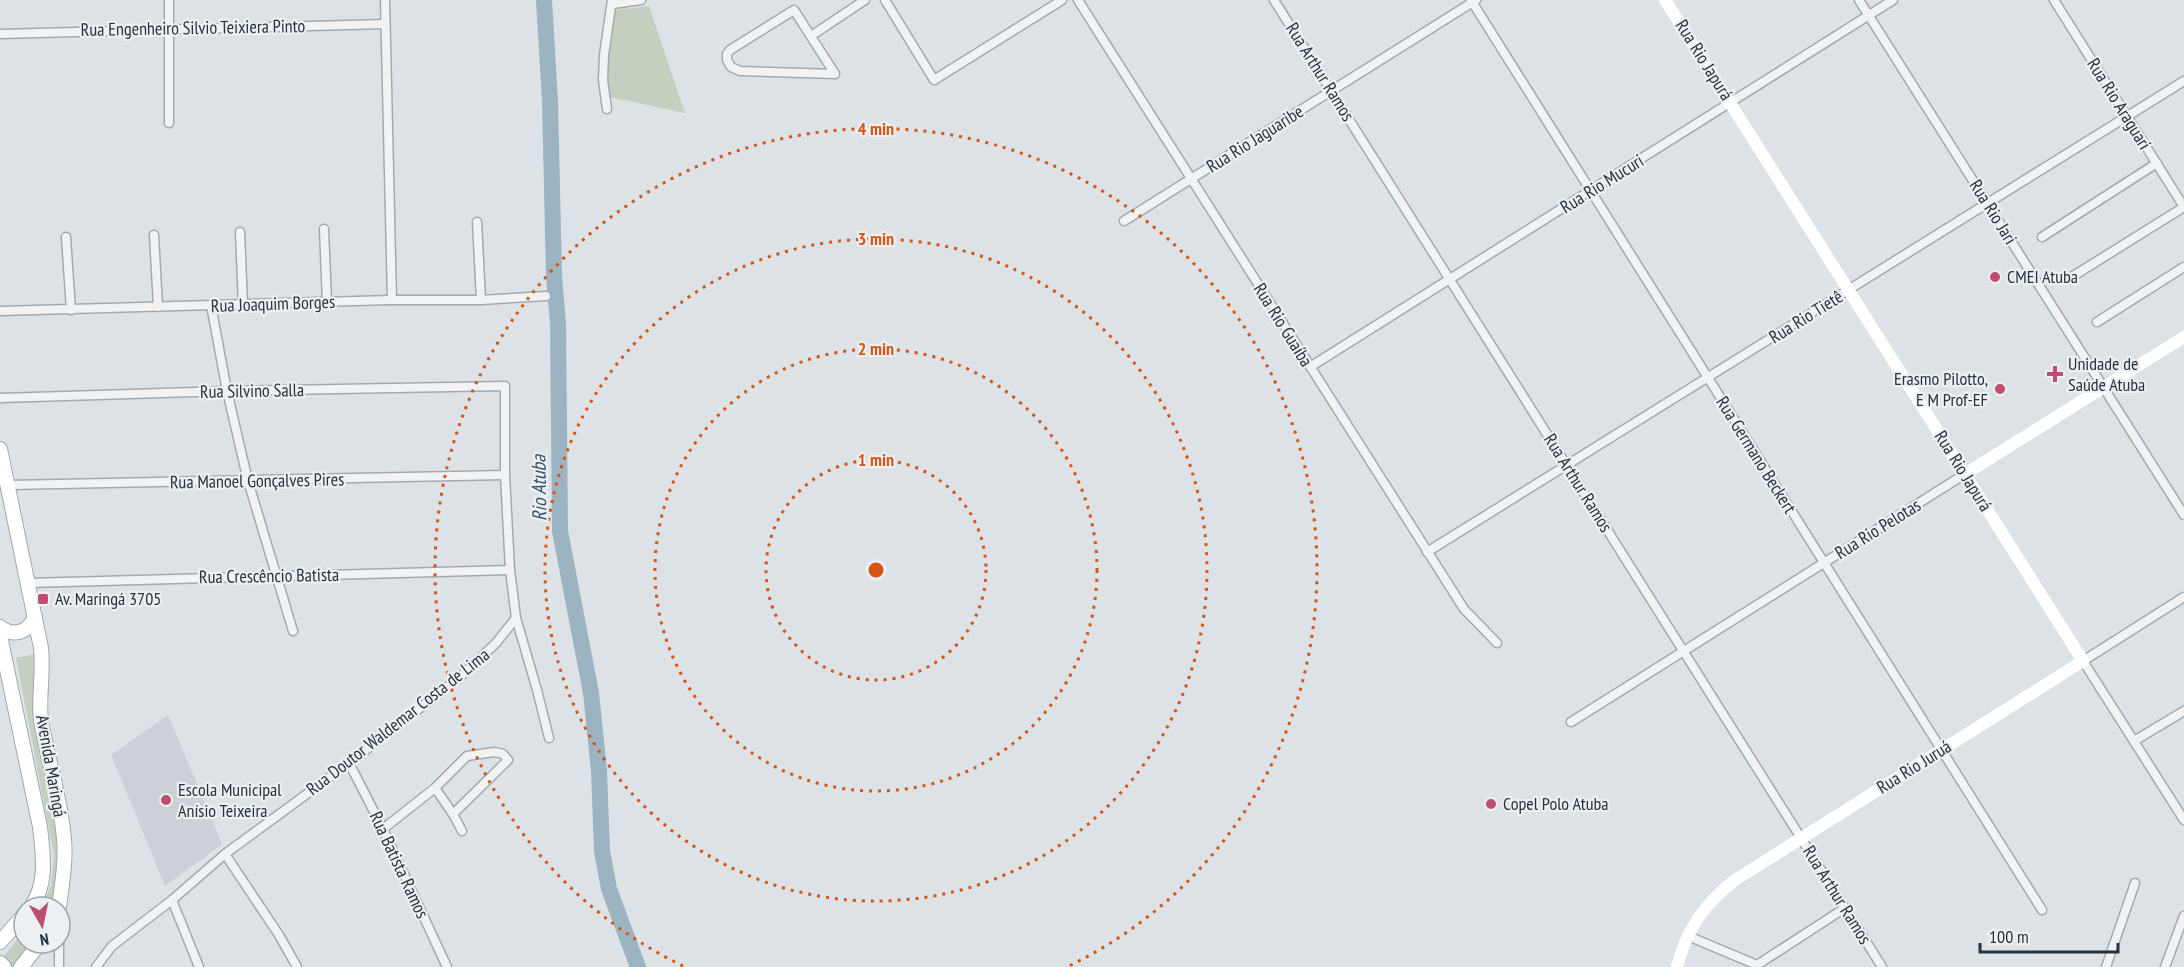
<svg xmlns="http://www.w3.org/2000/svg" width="2184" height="967" font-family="'PT Sans Narrow',sans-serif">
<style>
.built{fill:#ccd1d7}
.green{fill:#c5cfbf}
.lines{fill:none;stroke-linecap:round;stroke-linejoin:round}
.river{stroke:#9cb4c2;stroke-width:16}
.street-casing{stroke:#a3aaaf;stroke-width:11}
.primary-casing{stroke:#9ea8b0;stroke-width:16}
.street{stroke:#f0f2f4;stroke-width:8}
.secondary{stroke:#fff;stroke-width:12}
.primary{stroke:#fff;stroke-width:14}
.ring{fill:none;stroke:#d55511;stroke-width:3;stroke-dasharray:3 6}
.poi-dot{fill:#bf4e6e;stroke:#edf0f3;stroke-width:2}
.labels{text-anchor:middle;stroke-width:4.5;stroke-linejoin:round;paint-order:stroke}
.street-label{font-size:18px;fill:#28323b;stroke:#edf0f3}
.poi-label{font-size:18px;fill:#28323b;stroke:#edf0f3;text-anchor:start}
.water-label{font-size:20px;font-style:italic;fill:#37556a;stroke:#edf0f3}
.centre{fill:#d55511;stroke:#edf0f3;stroke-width:3}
.ring-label{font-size:18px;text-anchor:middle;font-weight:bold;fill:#d55511;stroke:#edf0f3;stroke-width:4.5;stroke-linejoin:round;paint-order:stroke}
</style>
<rect width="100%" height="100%" fill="#dde2e6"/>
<polygon class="built" points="168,715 222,844 165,886 111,755"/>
<g class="green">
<polygon points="649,6 685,113 610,97 607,65 615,10"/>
<path d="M36 654 59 838C59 862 58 884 51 907H42L51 885 54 855 16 658Z"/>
<polygon points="24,931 24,943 35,943 16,967 11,967 4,956"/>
</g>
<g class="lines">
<polyline class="river" points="544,0 550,101 554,275 558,324 560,531 591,693 599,771 602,851 609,889 638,967"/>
<defs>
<g id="street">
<polyline points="169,0 169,123"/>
<polyline points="385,0 392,300"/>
<polyline points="885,0 934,80 1062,0"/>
<polyline points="1078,0 1464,609 1497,643"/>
<polyline points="1274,0 1882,967"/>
<polyline points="1471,0 2042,910"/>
<polyline points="1859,0 2184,515"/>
<polyline points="2054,0 2184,207"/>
<polyline points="613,4 641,0"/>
<polygon points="794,10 835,74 740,71 731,67 727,60 727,54 730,50"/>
<polyline points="0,34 385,24"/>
<polyline points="811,36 865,0"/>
<polyline points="607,109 603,80 604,55 612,0"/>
<polyline points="1124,221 1476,0"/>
<polyline points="477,222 481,300"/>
<polyline points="324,229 327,302"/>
<polyline points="240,232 243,305"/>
<polyline points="154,235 158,307"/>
<polyline points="66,237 71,310"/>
<polyline points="2042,237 2157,163"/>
<polyline points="2070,278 2184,207"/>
<polyline points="211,305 227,391 248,481 293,631"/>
<polyline points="0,311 392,300 481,300 546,296"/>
<polyline points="2097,322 2184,267"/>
<polyline points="1310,367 1893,0"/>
<polyline points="0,398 227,391 505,386 505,475 510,570 516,618 537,690 549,738"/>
<polyline points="9,485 505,475"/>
<polyline points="1427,552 2184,81"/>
<polyline points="28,583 510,570"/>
<polyline points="2184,597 2083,661 2184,820"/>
<polyline points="1571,722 1965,474"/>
<polyline points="2134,741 2184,711"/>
<polyline points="349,763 383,829 447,967"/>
<polyline points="435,788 453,814 462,831"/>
<polyline points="383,829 435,788 467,756 494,752 503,754 508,760 453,814"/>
<polyline points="225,854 279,935 297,967"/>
<polyline points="172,900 199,967"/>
<polyline points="1688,936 1757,965 1845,908"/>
<polyline points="59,943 59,967"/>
<polyline points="96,967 112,946 172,900 225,854 349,763 460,677 496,643 516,618"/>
<polyline points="2106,967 2135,883"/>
<polyline points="2165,967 2184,916"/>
</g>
<g id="primary">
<path d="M0 449 41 648C44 673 38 697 41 721 48 760 61 800 64 839 66 862 62 884 59 907"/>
<path d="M0 627C13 637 28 633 35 617"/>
<path d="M0 636 40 827C43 855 48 883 31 907"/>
<polyline points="0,942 24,915"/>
<polyline points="0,963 4,967"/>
<polyline points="21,967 40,943"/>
</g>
</defs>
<use href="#street" class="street-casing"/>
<use href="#primary" class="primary-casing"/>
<use href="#street" class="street"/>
<g class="secondary">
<path d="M1665 0 2083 661 1735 880C1705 903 1686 930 1677 967"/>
<polyline points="1965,474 2184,337"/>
</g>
<use href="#primary" class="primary"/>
</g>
<g class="ring">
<circle cx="876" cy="570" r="110"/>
<circle cx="876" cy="570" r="221"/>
<circle cx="876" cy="570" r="331"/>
<path d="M683 966A441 441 0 1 1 1069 966"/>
</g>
<g class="poi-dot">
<circle cx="1995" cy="277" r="6"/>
<path d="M2052 365h6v6h6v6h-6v6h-6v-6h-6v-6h6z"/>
<circle cx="2000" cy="389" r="6"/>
<rect x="37" y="593" width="12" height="12" rx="3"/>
<circle cx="166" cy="800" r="6"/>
<circle cx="1491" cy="804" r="6"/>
</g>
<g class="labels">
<g class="street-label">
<text transform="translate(193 28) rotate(-1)" y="6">Rua Engenheiro Silvio Teixiera Pinto</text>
<text transform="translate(1704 60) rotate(58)" y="6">Rua Rio Japurá</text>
<text transform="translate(1320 72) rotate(58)" y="6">Rua Arthur Ramos</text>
<text transform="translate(2119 104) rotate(58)" y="6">Rua Rio Araguari</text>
<text transform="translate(1255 139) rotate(-32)" y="6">Rua Rio Jaguaribe</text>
<text transform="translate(1602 184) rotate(-32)" y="6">Rua Rio Mucuri</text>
<text transform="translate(1993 212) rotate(58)" y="6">Rua Rio Jari</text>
<text transform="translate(273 304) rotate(-2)" y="6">Rua Joaquim Borges</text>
<text transform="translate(1806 317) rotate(-32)" y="6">Rua Rio Tietê</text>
<text transform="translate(1283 325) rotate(58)" y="6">Rua Rio Guaíba</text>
<text transform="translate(252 391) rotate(-1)" y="6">Rua Silvino Salla</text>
<text transform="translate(1756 455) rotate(58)" y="6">Rua Germano Beckert</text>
<text transform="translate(1963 471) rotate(58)" y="6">Rua Rio Japurá</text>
<text transform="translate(257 481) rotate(-1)" y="6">Rua Manoel Gonçalves Pires</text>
<text transform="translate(1578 483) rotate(58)" y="6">Rua Arthur Ramos</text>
<text transform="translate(1878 529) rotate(-32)" y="6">Rua Rio Pelotas</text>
<text transform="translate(269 576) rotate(-1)" y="6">Rua Crescêncio Batista</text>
<text transform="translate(398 722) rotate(-38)" y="6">Rua Doutor Waldemar Costa de Lima</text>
<text transform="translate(51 766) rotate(80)" y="6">Avenida Maringá</text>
<text transform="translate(1914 767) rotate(-32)" y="6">Rua Rio Juruá</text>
<text transform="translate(399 865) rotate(65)" y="6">Rua Batista Ramos</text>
<text transform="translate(1837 895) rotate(58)" y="6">Rua Arthur Ramos</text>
</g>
<g class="poi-label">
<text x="2007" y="283">CMEI Atuba</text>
<text x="2068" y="370">Unidade de<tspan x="2068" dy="21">Saúde Atuba</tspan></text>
<text x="1988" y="385" text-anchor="end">Erasmo Pilotto,<tspan x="1988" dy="21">E M Prof-EF</tspan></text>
<text x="55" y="605">Av. Maringá 3705</text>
<text x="178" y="796">Escola Municipal<tspan x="178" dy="21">Anísio Teixeira</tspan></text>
<text x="1503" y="810">Copel Polo Atuba</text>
</g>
<g class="water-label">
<text transform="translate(539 488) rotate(-91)" y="7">Rio Atuba</text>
</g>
</g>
<circle cx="876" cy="570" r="9" class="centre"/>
<g class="ring-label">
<text x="876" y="135">4 min</text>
<text x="876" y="245">3 min</text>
<text x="876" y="355">2 min</text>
<text x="876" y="466">1 min</text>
</g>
<g transform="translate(42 925) rotate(171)"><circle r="28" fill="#edf0f3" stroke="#9ea4a9" stroke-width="1.5"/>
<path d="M0-4.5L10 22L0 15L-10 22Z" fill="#bf4e6e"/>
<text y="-9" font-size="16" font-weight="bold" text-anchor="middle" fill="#28323b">N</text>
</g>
<path d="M1980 943v9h138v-9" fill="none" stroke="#28323b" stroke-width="3"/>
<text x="1989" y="943" font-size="18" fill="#28323b" stroke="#edf0f3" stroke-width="4.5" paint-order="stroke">100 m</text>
</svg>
